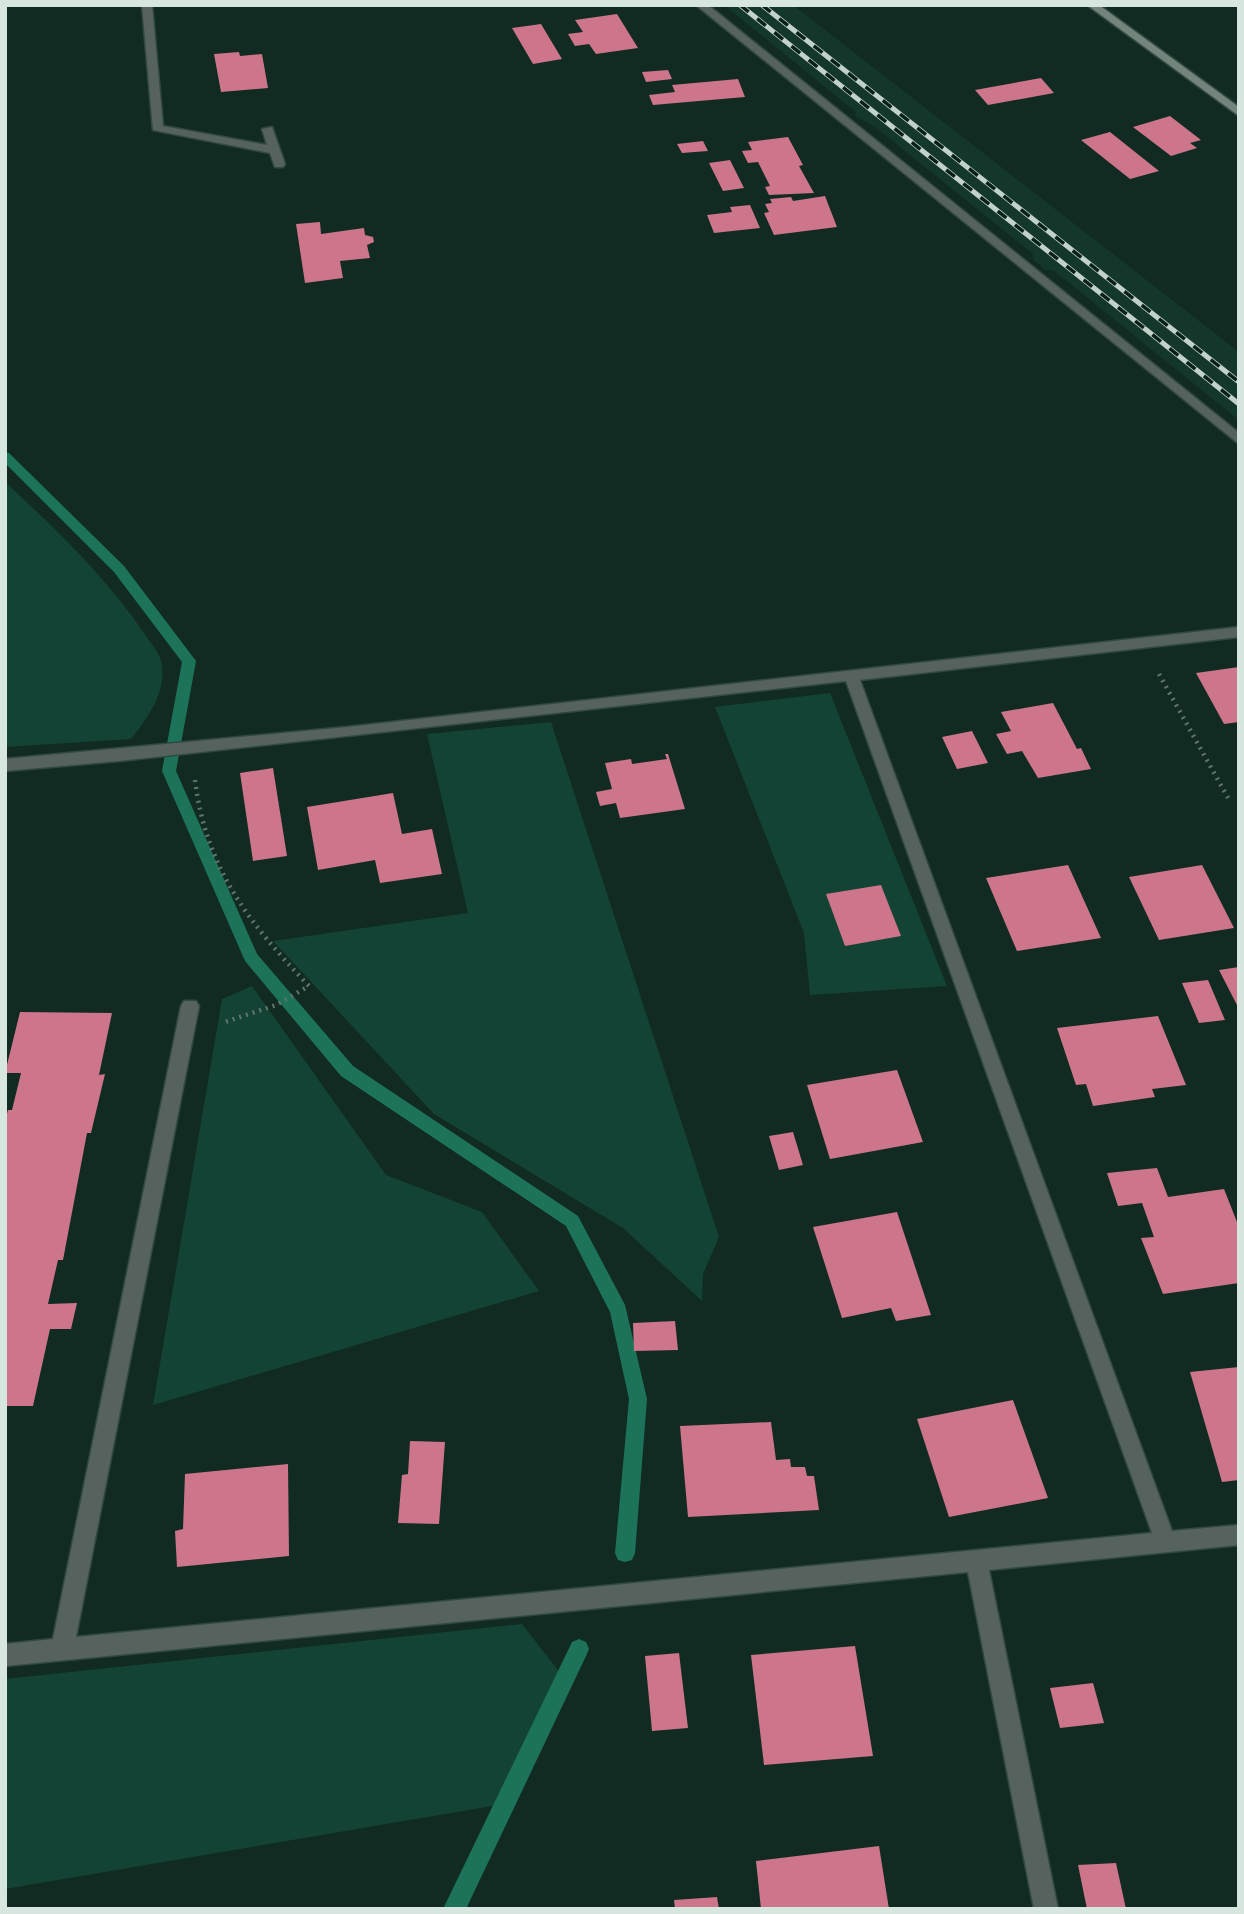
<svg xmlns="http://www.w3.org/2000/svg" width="1244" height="1914" font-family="Overpass,sans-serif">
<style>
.built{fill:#14372b}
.green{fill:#134334}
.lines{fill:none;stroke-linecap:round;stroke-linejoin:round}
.stream{fill:#1d7359;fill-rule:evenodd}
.building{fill:#cd758a}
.service-casing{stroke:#314940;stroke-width:3}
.minor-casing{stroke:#314940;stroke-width:3}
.secondary-casing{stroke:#314940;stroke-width:3}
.path{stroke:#5f746c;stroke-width:4.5;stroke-dasharray:2 5;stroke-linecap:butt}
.service{fill:#56625d;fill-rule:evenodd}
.minor{fill:#56625d;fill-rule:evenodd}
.secondary{fill:#72847c;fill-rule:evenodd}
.rail-casing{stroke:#c2d2cb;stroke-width:5}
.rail{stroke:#072118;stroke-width:3.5;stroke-dasharray:11;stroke-linecap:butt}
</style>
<rect width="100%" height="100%" fill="#112b22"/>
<polygon class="built" points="724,5 793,5 1239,352 1239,420 1053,270 1046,270 1033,259 1033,254 874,126 855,116 856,112"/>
<g class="green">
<path d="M5 482C56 529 105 576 144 633 149 641 159 652 161 661 168 690 148 718 131 739L5 747Z"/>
<polygon points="830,693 947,986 810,995 804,933 715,707"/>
<polygon points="551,722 719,1237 703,1274 702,1301 623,1228 434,1114 273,941 468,913 427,734"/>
<polygon points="252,986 386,1175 482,1212 539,1291 153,1405 222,999"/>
<polygon points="522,1624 561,1674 516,1802 5,1889 5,1679"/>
</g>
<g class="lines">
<g class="stream">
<polygon points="5,452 9,453 124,566 196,661 176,771 257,954 353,1066 578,1216 625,1305 647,1399 635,1553 632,1560 625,1562 618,1560 615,1553 629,1399 610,1312 566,1226 341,1076 245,961 162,771 182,662 114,572 5,463"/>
<polygon points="579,1639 586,1642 589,1649 586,1656 466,1909 443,1909 572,1642"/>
</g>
</g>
<g class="building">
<polygon points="617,14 638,48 596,54 589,44 575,46 568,34 583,32 575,20"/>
<polygon points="541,24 562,59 533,64 512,28"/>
<polygon points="239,52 240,56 262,54 268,88 221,92 214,54"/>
<polygon points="668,70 672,79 646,82 642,72"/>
<polygon points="1041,78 1054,93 988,105 975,90"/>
<polygon points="738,79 745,97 653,105 649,95 675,92 672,85"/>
<polygon points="1170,116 1201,140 1190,143 1197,148 1171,156 1133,127"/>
<polygon points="1110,132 1159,171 1130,179 1081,140"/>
<polygon points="788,137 803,165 799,166 814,193 769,195 765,187 770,186 758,162 748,163 742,151 752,150 748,142"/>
<polygon points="703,141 708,151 682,153 677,144"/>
<polygon points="730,160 744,188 723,191 709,163"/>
<polygon points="825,196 837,227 774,235 764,213 769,212 765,204 772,203 770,199 791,197 793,201"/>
<polygon points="750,205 760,228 714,233 707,215 732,212 730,207"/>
<polygon points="320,222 321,234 364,228 365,235 373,237 374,242 367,245 370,258 340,261 343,278 305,283 296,224"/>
<polygon points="1239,667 1239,722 1224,724 1196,673"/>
<polygon points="1053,703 1077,749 1081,748 1091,769 1038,778 1022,751 1007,754 996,734 1011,731 1001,712"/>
<polygon points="972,731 988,763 957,769 942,737"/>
<polygon points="665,754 668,754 685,809 620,818 616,803 600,806 596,792 612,789 605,763 631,759 632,764 667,759"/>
<polygon points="273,768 287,856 253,861 240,773"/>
<polygon points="393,793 402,834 432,829 442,874 380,883 375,860 318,870 307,807"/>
<polygon points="1068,865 1101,938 1017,951 986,878"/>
<polygon points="1202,865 1234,928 1159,940 1129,877"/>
<polygon points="881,885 901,936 845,946 826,894"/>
<polygon points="1239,967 1239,1009 1219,970"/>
<polygon points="1208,980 1225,1020 1199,1023 1182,983"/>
<polygon points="20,1012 112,1013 99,1075 105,1074 91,1133 87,1133 63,1260 58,1260 48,1304 77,1303 71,1329 50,1329 33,1406 5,1406 5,1121 8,1110 12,1110 21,1073 5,1073"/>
<polygon points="1158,1016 1186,1085 1152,1089 1155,1097 1093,1106 1086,1084 1076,1085 1057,1028"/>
<polygon points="897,1070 923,1142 830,1159 807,1085"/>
<polygon points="793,1132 803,1165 779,1170 769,1136"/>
<polygon points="1157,1168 1168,1197 1224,1189 1239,1227 1239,1283 1163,1294 1141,1238 1154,1237 1142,1203 1118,1206 1107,1173"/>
<polygon points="897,1212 931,1315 896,1321 891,1308 842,1318 813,1227"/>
<polygon points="675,1321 678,1350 634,1351 633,1323"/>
<polygon points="1239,1367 1239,1480 1222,1482 1190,1372"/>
<polygon points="1013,1400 1048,1498 949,1517 917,1419"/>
<polygon points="771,1422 776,1460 790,1459 791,1467 805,1467 807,1476 814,1476 819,1510 688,1517 680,1426"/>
<polygon points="410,1441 445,1442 439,1524 398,1523 402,1475 408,1474"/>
<polygon points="288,1464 289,1556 177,1567 175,1531 183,1529 185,1474"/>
<polygon points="855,1646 873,1756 764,1765 751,1655"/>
<polygon points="679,1653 688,1728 652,1731 645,1656"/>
<polygon points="1093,1683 1104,1723 1060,1728 1050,1688"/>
<polygon points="879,1846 889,1909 761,1909 756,1861"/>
<polygon points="1116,1863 1126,1909 1087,1909 1078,1865"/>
<polygon points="717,1897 719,1909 675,1909 674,1900"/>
</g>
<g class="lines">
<defs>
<polygon id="service" points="142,5 152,5 163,126 267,145 262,129 272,127 285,164 283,167 275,167 270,153 153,130"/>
<g id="minor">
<polygon points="696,5 708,5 1239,433 1239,444"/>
<polygon points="1239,627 1239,637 860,680 1172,1531 1239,1525 1239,1545 989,1570 1058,1909 1034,1909 968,1572 5,1666 5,1644 53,1639 181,1006 184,1001 196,1001 199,1006 76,1637 1152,1533 846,681 119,761 5,771 5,759 347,727"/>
</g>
<polygon id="secondary" points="1087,5 1099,5 1239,107 1239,116"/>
</defs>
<use href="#service" class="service-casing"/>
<use href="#minor" class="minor-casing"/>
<use href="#secondary" class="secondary-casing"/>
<g class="path">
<polyline points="1159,674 1228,798"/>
<path d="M195 780C206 869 249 923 309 986L276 1005 222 1023"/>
</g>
<use href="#service" class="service"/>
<use href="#minor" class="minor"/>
<use href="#secondary" class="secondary"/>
<defs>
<g id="rail">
<polyline points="740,5 1239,404"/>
<polyline points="762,5 1239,382"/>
</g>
</defs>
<use href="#rail" class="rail-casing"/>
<use href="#rail" class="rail"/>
</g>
<rect width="1244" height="1914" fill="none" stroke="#d7e6df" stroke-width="14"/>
</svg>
